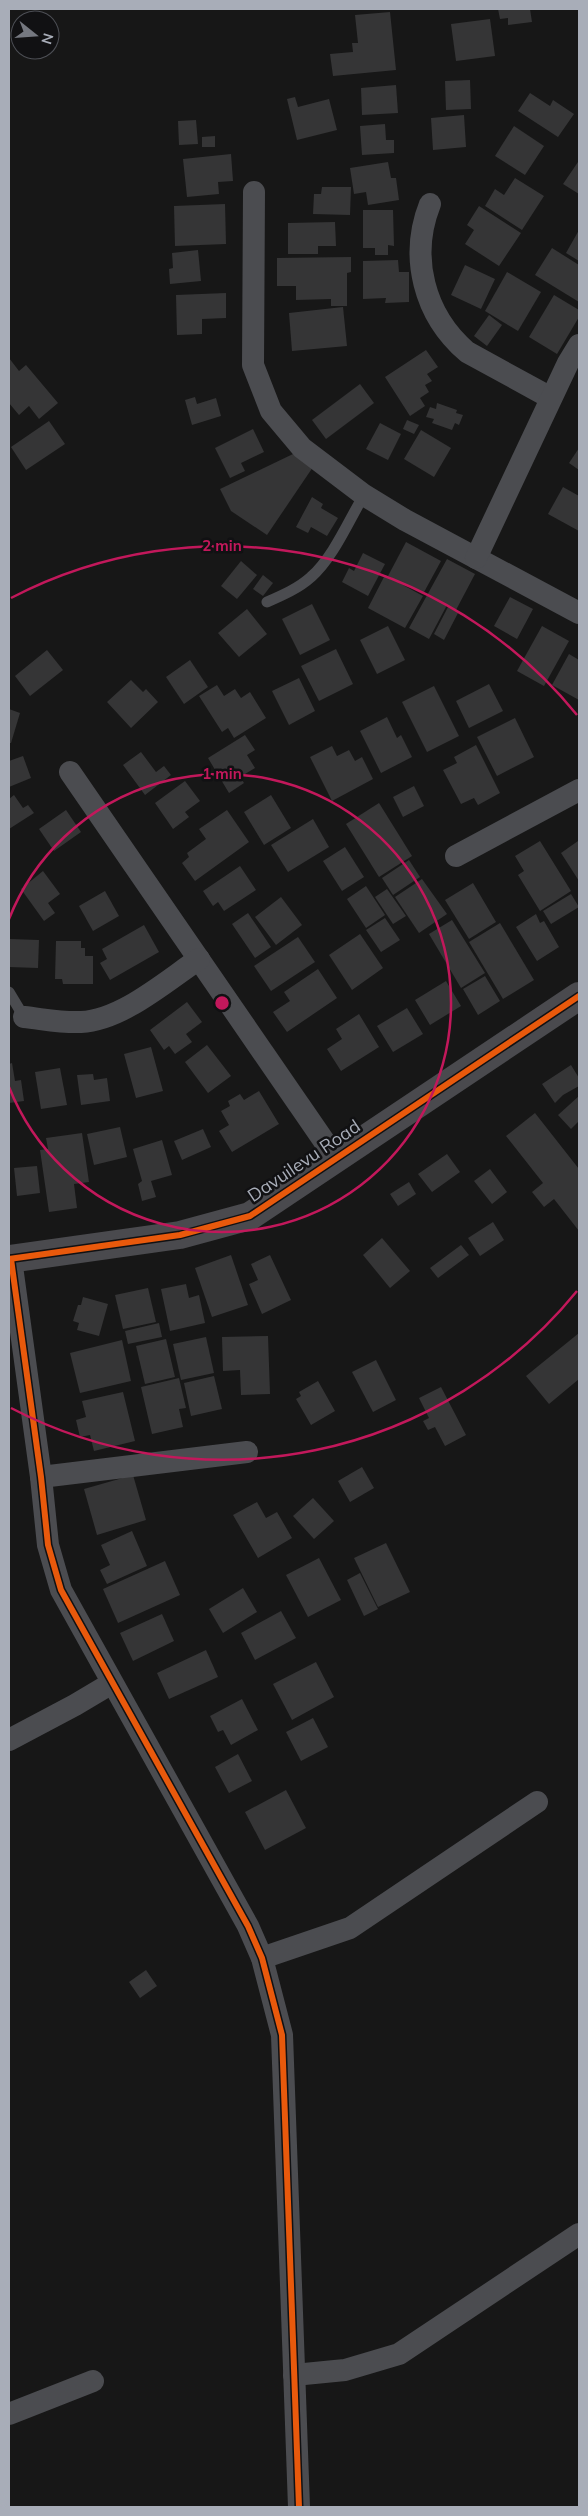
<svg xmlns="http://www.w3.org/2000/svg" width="588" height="2516" font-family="Mulish,sans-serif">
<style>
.building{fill:#353536}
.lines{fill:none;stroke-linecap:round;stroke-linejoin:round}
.lane{stroke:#4b4c50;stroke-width:11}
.street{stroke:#4b4c50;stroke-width:22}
.secondary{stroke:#4a4a4e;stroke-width:28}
.cycleway-casing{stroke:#111113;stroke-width:9}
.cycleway{stroke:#e8590c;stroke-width:6}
.ring{fill:none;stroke:#c2185b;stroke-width:2.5}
.labels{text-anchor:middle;stroke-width:5;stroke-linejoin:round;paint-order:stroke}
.street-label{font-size:18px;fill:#a8adb8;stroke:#111113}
.centre{fill:#c2185b;stroke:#111113;stroke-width:2.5}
.ring-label{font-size:15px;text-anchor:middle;font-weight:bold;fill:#c2185b;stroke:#111113;stroke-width:5;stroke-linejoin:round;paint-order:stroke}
</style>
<rect width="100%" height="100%" fill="#171717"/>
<g class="building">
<polygon points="498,9 530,9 532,22 508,25 508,18 500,19"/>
<polygon points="390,12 396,70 333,76 330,54 353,52 352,43 358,43 355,15"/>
<polygon points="490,19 495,56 456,61 451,24"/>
<polygon points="470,80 471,109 446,110 445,81"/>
<polygon points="396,85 398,113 362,115 361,88"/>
<polygon points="530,93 550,106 553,100 574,114 558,137 518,111"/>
<polygon points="295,97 298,107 329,99 337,130 297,140 287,99"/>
<polygon points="464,115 466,147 433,150 431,118"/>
<polygon points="196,120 198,144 179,145 178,121"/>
<polygon points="385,124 386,140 394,140 394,153 362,155 360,126"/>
<polygon points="514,126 544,146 525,175 495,156"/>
<polygon points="215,136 215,147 202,147 202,137"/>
<polygon points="231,154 233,181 218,182 219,194 187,197 183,159"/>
<polygon points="388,162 391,178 396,178 399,200 368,205 366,192 354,194 350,168"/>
<polygon points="578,162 579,163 579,194 563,184"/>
<polygon points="515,178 544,196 522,230 485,206 495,189 504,195"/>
<polygon points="322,187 351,187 350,215 313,214 314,194 321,194"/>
<polygon points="225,204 226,244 175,246 174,206"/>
<polygon points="479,206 521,233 499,266 465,244 474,230 467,225"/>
<polygon points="363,210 393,210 394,246 388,245 388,255 375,255 375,248 363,248"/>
<polygon points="335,222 336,246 318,246 318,254 288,254 288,223"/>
<polygon points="579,230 579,261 566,253"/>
<polygon points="552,248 579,265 579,302 535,275"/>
<polygon points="198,250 201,281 170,284 169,269 173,268 172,253"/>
<polygon points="351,257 351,272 347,273 347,306 331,306 331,299 296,300 296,286 277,286 277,258"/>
<polygon points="398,260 399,272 409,272 409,302 385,303 386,298 363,299 363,261"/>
<polygon points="465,265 495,279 481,309 451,295"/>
<polygon points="507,272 541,292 518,331 485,311"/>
<polygon points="226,293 226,318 202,319 202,334 177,335 176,295"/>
<polygon points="554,295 579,310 579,317 557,354 529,337"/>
<polygon points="343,307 347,346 292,351 289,313"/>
<polygon points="489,315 502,325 487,346 474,336"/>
<polygon points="426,350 438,367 427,374 432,381 425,385 429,392 420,398 425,406 410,416 385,377"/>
<polygon points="9,358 19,371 26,365 58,403 39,419 29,406 19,415 9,403"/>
<polygon points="360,384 374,403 326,439 312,420"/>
<polygon points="195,397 197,404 216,398 221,416 192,425 185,400"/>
<polygon points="437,403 457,410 456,413 463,415 459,425 455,423 452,430 432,423 434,419 426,417 430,407 436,409"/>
<polygon points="407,420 419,425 414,434 403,429"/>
<polygon points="49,421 65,444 26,470 11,447"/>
<polygon points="380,423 401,434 388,460 366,449"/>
<polygon points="253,429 264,452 241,463 245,471 230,478 215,448"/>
<polygon points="421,430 451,448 434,477 404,459"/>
<polygon points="579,448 579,470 569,463"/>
<polygon points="293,454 313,467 267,535 231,511 220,489"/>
<polygon points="563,487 579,496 579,531 548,514"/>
<polygon points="312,497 323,504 321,508 338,518 327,536 311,527 308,533 296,527"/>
<polygon points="406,542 441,561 423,594 388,576"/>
<polygon points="363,553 385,564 368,596 342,582 349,568 354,571"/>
<polygon points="447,559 475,574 456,610 447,605 429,639 409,628"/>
<polygon points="241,561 257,575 237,599 221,586"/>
<polygon points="263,575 273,583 263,596 253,589"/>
<polygon points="385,575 423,596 405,628 368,608"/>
<polygon points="510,597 533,609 517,639 494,626"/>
<polygon points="312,604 330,640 300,655 282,619"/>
<polygon points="448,607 458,613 444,640 434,634"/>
<polygon points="247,609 267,634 239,657 218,633"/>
<polygon points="388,626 405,660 377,674 360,640"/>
<polygon points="542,626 569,641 544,686 517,671"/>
<polygon points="336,649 353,684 319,701 301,666"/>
<polygon points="47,650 63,670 30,696 15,676"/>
<polygon points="569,654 579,660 579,700 552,685"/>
<polygon points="190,660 208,687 184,704 166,677"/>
<polygon points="299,678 315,711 289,725 272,691"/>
<polygon points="131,680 143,692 146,689 158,702 131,728 107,702"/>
<polygon points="489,684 503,711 469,728 456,701"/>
<polygon points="217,685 224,696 235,689 241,698 250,692 266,718 234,738 228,728 222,732 199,696"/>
<polygon points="434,686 459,736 427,752 402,702"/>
<polygon points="9,709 20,713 11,743 9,743"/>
<polygon points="387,717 397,738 401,735 412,757 381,773 360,731"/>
<polygon points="515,718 534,757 497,776 477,737"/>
<polygon points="245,735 255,750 247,755 255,768 240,777 244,783 229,793 208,758"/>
<polygon points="476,745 500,793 478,805 474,798 461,804 443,770 457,763 454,757"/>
<polygon points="332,746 337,756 349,750 355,761 362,757 373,779 332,801 310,757"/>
<polygon points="141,752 156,772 164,766 171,775 145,795 123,765"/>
<polygon points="23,756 31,778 9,787 9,761"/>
<polygon points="185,781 200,801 185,812 189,817 173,829 155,803"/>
<polygon points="414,786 424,806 403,817 393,797"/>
<polygon points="14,795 23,808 28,805 34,813 9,829 9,799"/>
<polygon points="271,795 291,828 264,845 244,812"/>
<polygon points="379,803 412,856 379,877 346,824"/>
<polygon points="66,810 81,832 54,851 39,829"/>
<polygon points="227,810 249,842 195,881 182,863 189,857 187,853 206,839 199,829"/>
<polygon points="313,819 329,847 288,872 271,845"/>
<polygon points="540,841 571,891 540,911 518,875 524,871 515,856"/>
<polygon points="578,841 579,843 579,881 561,853"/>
<polygon points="345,847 364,877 342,891 323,861"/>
<polygon points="409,860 420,877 393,895 382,878"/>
<polygon points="240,866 256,890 224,911 218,902 213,906 203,891"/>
<polygon points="43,871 60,894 48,903 55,913 44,921 21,889"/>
<polygon points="422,879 447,914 419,933 395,897"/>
<polygon points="473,883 496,922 469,939 445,900"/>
<polygon points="366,886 385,915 366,928 347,899"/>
<polygon points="387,889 406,916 393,924 375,897"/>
<polygon points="105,891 119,916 93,931 79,906"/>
<polygon points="571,894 579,907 551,924 543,911"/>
<polygon points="281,897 302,925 276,945 255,917"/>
<polygon points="248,913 271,947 255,958 232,924"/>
<polygon points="536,914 540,923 544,921 559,947 537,961 516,927"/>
<polygon points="385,918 400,940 381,952 366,930"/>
<polygon points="452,920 485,973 461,988 429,934"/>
<polygon points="500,923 534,980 503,999 469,942"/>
<polygon points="144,925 159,952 110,980 100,963 107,959 102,949"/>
<polygon points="360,934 383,968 352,990 329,955"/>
<polygon points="298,937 315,962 271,991 254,966"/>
<polygon points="9,939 39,940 38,968 9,967"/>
<polygon points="56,941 81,941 81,948 85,948 85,956 93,956 93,984 63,984 62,979 55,979"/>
<polygon points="318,969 337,998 287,1032 273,1012 290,1001 284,992"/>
<polygon points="485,976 500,1001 478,1015 463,989"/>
<polygon points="446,981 461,1006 430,1025 415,1000"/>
<polygon points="187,1002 202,1022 186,1034 192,1042 175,1054 169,1046 164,1050 150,1030"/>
<polygon points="407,1008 423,1034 393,1052 377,1026"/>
<polygon points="359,1014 379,1047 341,1071 327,1049 342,1039 336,1029"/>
<polygon points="207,1045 231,1076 208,1093 185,1062"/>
<polygon points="151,1047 163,1091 136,1098 124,1054"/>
<polygon points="12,1063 15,1081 21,1080 24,1101 9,1103 9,1064"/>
<polygon points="571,1065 579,1078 579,1086 563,1095 555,1103 542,1084"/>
<polygon points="60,1068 67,1105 41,1109 35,1072"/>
<polygon points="93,1074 94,1080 107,1078 110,1101 81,1105 77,1075"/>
<polygon points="259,1091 279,1124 232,1152 219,1131 229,1125 221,1111 230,1106 228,1101 240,1094 244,1100"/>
<polygon points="579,1096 579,1121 571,1129 558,1115"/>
<polygon points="535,1113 579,1169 579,1231 554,1199 544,1207 532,1192 543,1183 506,1136"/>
<polygon points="120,1127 127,1157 94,1165 87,1134"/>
<polygon points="203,1129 211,1147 182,1160 174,1141"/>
<polygon points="82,1133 89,1182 74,1184 77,1208 49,1212 40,1150 48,1149 46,1138"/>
<polygon points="162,1140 172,1175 151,1181 156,1197 142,1201 138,1184 142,1181 133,1149"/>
<polygon points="447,1154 460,1172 432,1192 418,1174"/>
<polygon points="37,1166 40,1193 17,1196 14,1168"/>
<polygon points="490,1169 507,1192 492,1204 474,1181"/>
<polygon points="409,1182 416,1194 398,1206 390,1194"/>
<polygon points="493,1222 504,1240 480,1256 468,1238"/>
<polygon points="382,1238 410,1271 390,1288 363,1255"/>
<polygon points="461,1245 469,1255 438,1278 430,1268"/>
<polygon points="231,1255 248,1305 212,1317 195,1268"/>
<polygon points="270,1255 291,1300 262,1314 249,1284 258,1280 251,1264"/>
<polygon points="186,1284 189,1298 199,1295 205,1323 170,1331 161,1289"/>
<polygon points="148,1288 156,1322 123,1329 115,1295"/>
<polygon points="83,1297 108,1304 99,1336 77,1330 79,1323 73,1321 78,1305 81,1305"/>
<polygon points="159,1323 162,1337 128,1344 125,1331"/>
<polygon points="579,1333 579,1379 549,1404 526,1376"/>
<polygon points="268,1336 270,1394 241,1395 240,1370 223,1371 222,1337"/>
<polygon points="206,1337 214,1373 181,1380 173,1344"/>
<polygon points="166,1339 175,1377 145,1384 136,1346"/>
<polygon points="122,1340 131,1381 80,1393 70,1353"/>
<polygon points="376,1360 396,1400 373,1412 352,1372"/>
<polygon points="214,1376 222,1409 191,1416 184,1383"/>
<polygon points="179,1378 186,1408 179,1409 183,1427 152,1434 141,1387"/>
<polygon points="318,1381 335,1411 311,1425 296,1399 301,1396 299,1392"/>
<polygon points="441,1387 466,1435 445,1446 435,1427 428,1430 423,1421 429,1418 419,1398"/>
<polygon points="123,1392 135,1441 94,1451 90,1435 80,1437 76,1420 86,1417 82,1401"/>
<polygon points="362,1467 374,1488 350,1502 338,1481"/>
<polygon points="133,1475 146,1520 97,1535 84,1489"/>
<polygon points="313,1498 334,1521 314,1539 293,1516"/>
<polygon points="257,1502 266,1518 277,1512 292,1538 258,1558 233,1515"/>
<polygon points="132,1531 147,1566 107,1584 100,1570 110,1565 101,1545"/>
<polygon points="386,1543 410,1592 378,1607 354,1558"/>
<polygon points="319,1558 341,1600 308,1617 286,1575"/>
<polygon points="165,1561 180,1595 118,1623 103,1589"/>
<polygon points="360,1573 378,1609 364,1616 347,1580"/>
<polygon points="243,1588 257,1612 223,1633 209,1609"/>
<polygon points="281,1611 296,1638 255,1660 241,1633"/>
<polygon points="162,1614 174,1641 133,1661 120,1633"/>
<polygon points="206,1650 218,1677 169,1699 157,1673"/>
<polygon points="316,1662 334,1697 292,1720 273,1684"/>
<polygon points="242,1699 258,1730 231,1745 223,1730 218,1732 210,1716"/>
<polygon points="313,1718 328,1747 301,1761 286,1732"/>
<polygon points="238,1754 252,1781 229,1793 215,1767"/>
<polygon points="286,1790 306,1828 265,1850 245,1812"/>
<polygon points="146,1970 157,1986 140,1998 129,1982"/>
</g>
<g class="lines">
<g class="lane">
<path d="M267 602C283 595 299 588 311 577 333 558 349 520 364 495"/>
<polyline points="9,992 24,1017"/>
</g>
<g class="street">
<polyline points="254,192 253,365 271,411 302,448 364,495 405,520 579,613"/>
<path d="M430 204C409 257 424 315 467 352L551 398"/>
<polyline points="476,558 568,363 579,345"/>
<polyline points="70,772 335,1157"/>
<polyline points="456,856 579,790"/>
<path d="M24 1017C43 1019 62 1023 81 1022 122 1020 166 981 199 959"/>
<polyline points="11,1259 41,1477 48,1545 61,1590 248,1926 262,1958 282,2035 299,2507"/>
<polyline points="41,1477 247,1452"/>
<polyline points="9,1740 75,1705 112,1683"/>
<polyline points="262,1958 350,1928 537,1802"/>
<polyline points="294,2375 345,2370 399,2354 579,2234"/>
<polyline points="9,2414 93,2381"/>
</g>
<polyline class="secondary" points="9,1259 180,1235 250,1216 579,996"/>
<defs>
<g id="cycleway">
<polyline points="9,1259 180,1235 250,1216 579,996"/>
<polyline points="11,1259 41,1477 48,1545 61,1590 248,1926 262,1958 282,2035 299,2507"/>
</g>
</defs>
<use href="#cycleway" class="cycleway-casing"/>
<use href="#cycleway" class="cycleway"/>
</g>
<g class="ring">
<path d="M9 919A229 229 0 1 1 9 1087"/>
<path d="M577 1291A457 457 0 0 1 11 1408M11 598A457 457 0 0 1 577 715"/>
</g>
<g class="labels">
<g class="street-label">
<text transform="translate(304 1161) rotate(-34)" y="6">Davuilevu Road</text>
</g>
</g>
<circle cx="222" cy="1003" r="8" class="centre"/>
<g class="ring-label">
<text x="222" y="551">2 min</text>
<text x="222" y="779">1 min</text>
</g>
<rect width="588" height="2516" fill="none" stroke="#a8adb8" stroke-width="20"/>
<g transform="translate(35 35) rotate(107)"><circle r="24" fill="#111113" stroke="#4d4f55"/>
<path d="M0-4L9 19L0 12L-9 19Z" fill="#757880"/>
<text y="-8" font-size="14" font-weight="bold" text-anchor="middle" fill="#a8adb8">N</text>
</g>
</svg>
